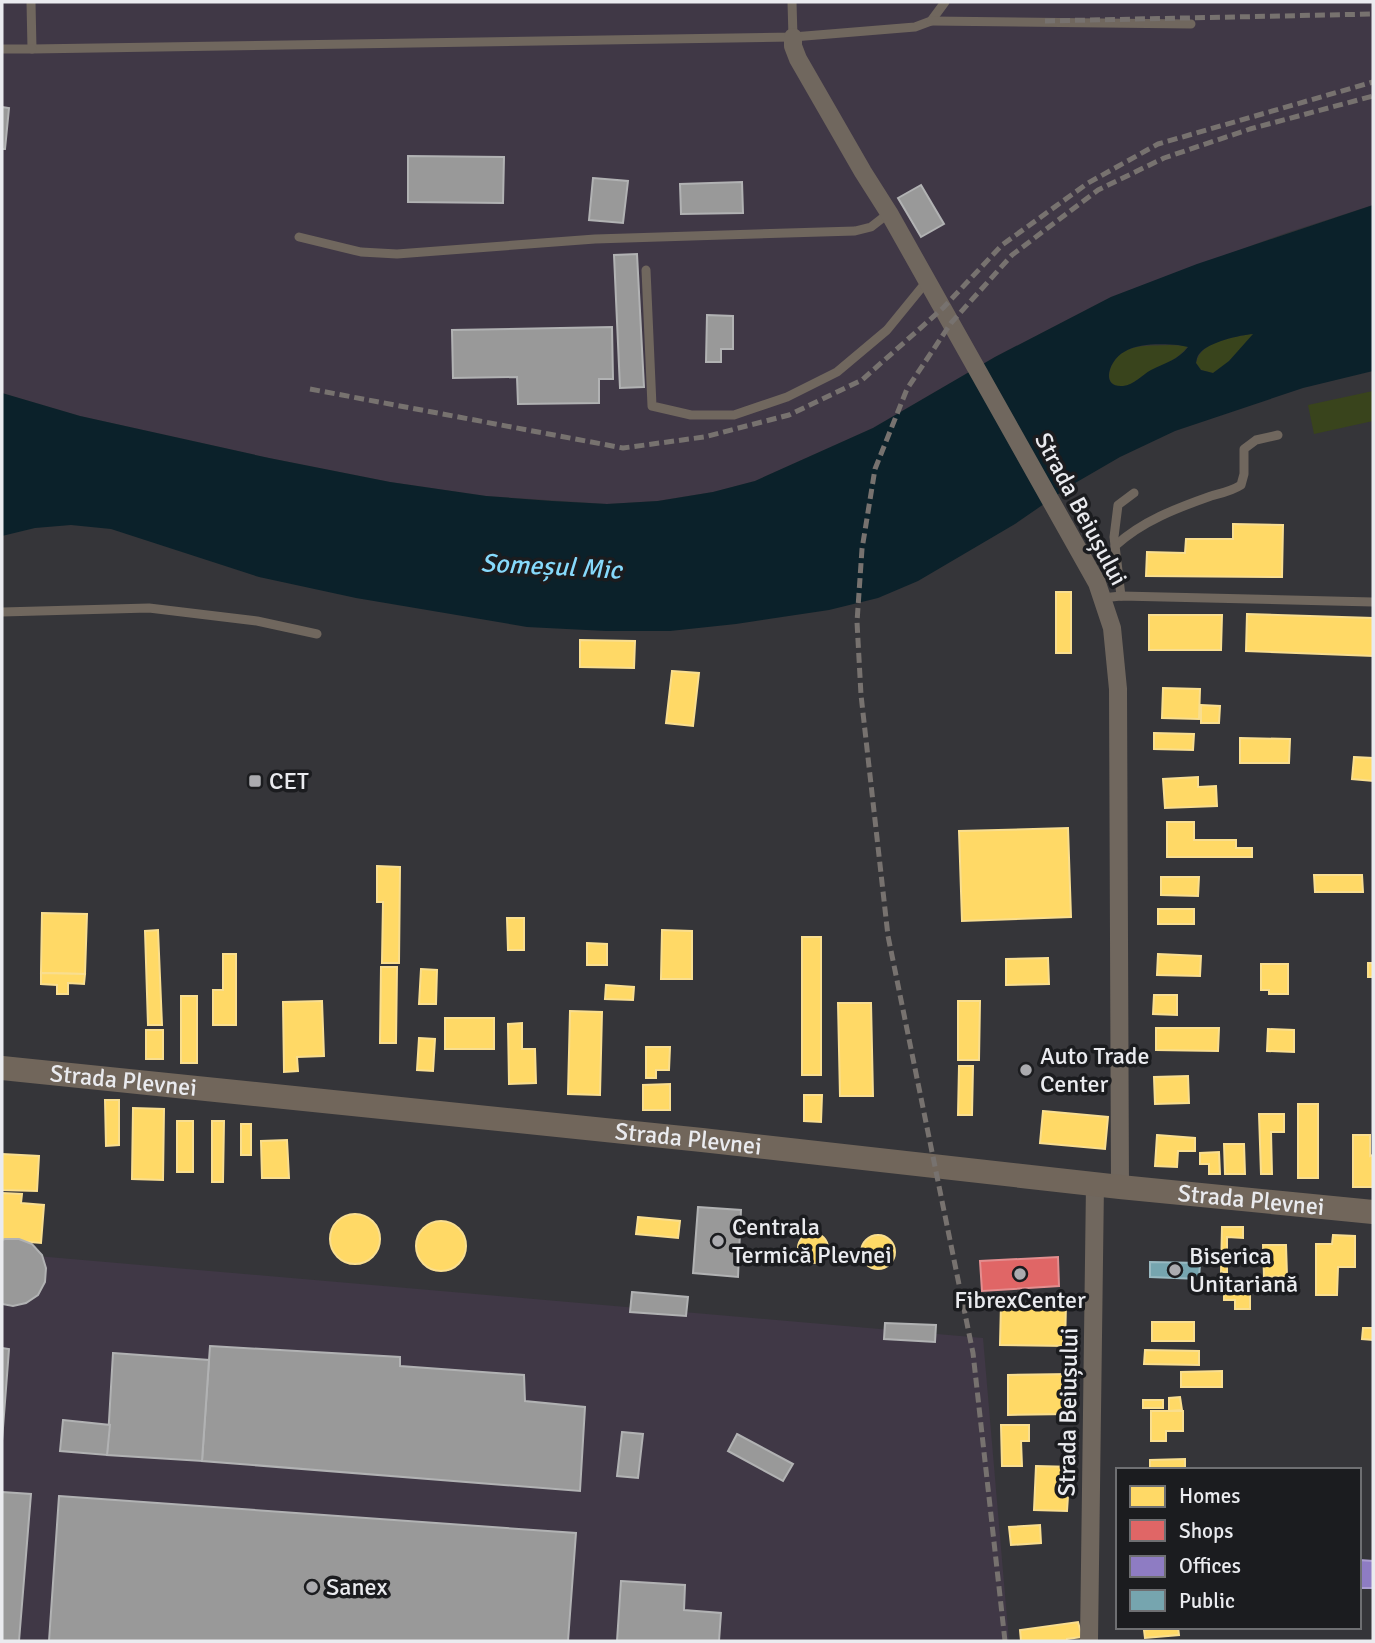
<svg xmlns="http://www.w3.org/2000/svg" width="1375" height="1643" font-family="Signika,sans-serif">
<style>
.industrial{fill:#403846}
.green{fill:#39441c}
.water{fill:#0b212a;fill-rule:evenodd}
.homes{fill:#ffd966;stroke:#f9de8f;stroke-width:2}
.shops{fill:#e06666;stroke:#e38e8f;stroke-width:2}
.offices{fill:#8e7cc3;stroke:#aa9dd0;stroke-width:2}
.public{fill:#76a5af;stroke:#99bac2;stroke-width:2}
.industry{fill:#999;stroke:#b1b2b3;stroke-width:2}
.lines{fill:none;stroke-linecap:round;stroke-linejoin:round}
.lane{stroke:#70675e;stroke-width:9}
.street{stroke:#70675e;stroke-width:18}
.secondary{stroke:#71665b;stroke-width:24}
.rail{stroke:#77726f;stroke-width:5;stroke-dasharray:10 5;stroke-linecap:butt}
.poi-dot{fill:#ababaf;stroke:#1b1c1f;stroke-width:2.5}
.labels{text-anchor:middle;stroke-width:7;stroke-linejoin:round;paint-order:stroke}
.street-label{font-size:24px;fill:#eaebef;stroke:#1b1c1f}
.poi-label{font-size:24px;fill:#eaebef;stroke:#1b1c1f;text-anchor:start}
.water-label{font-size:26px;font-style:italic;fill:#86d9fb;stroke:#1b1c1f}
</style>
<rect width="100%" height="100%" fill="#353539"/>
<g class="industrial">
<polygon points="2,2 1373,2 1373,205 1286,233 1111,297 995,357 873,428 755,481 713,492 657,501 607,504 486,496 390,482 269,458 80,416 2,393"/>
<polygon points="2,1253 983,1338 1009,1641 2,1641"/>
</g>
<g class="green">
<path d="M1254 333C1241 348 1230 364 1213 373L1201 370 1196 363C1201 340 1234 338 1254 333Z"/>
<path d="M1169 345 1188 346C1179 359 1166 363 1153 370 1143 374 1135 384 1125 386 1101 390 1108 362 1122 353 1135 344 1154 346 1169 345Z"/>
<polygon points="1373,391 1373,421 1314,434 1308,405"/>
</g>
<path class="water" d="M1373 205V371L1303 388 1175 431 1120 457 1070 486 1015 524 918 581 878 598 829 610 736 624 670 631H606L527 627 356 598 259 577 111 529 71 525 35 528 2 536V393L80 416 269 458 390 482 486 496 552 501 607 504 658 501 713 492 755 481 873 428 995 357 1111 297 1197 264ZM1253 334 1229 361 1213 373 1201 370 1196 363C1197 359 1197 356 1200 353 1209 342 1240 335 1253 334ZM1178 345 1188 347C1178 360 1165 363 1151 370 1142 375 1134 385 1123 386 1099 388 1110 359 1124 352 1139 343 1161 344 1178 345Z"/>
<g class="homes">
<polygon points="1233,524 1283,525 1282,577 1146,576 1147,552 1185,553 1186,539 1233,539"/>
<rect x="1056" y="592" width="15" height="61"/>
<polygon points="1247,614 1373,618 1373,656 1246,651"/>
<polygon points="1149,615 1222,615 1221,650 1149,650"/>
<polygon points="580,640 635,641 634,668 580,667"/>
<polygon points="672,671 699,673 693,726 666,723"/>
<polygon points="1163,688 1200,689 1199,719 1162,718"/>
<polygon points="1201,705 1220,706 1219,723 1201,723"/>
<polygon points="1154,733 1194,734 1193,750 1154,749"/>
<polygon points="1240,738 1290,739 1289,763 1240,763"/>
<polygon points="1354,757 1373,758 1373,781 1352,779"/>
<polygon points="1198,777 1198,787 1216,786 1217,806 1165,808 1163,779"/>
<polygon points="1167,822 1194,822 1194,840 1236,840 1236,848 1252,848 1252,857 1167,857"/>
<polygon points="1068,828 1071,917 962,921 959,831"/>
<polygon points="377,866 400,867 399,963 382,963 383,902 377,902"/>
<polygon points="1314,875 1362,875 1363,892 1315,892"/>
<polygon points="1161,877 1199,877 1198,896 1161,895"/>
<rect x="1158" y="909" width="36" height="15"/>
<polygon points="42,913 87,914 85,974 41,973"/>
<polygon points="507,918 524,918 524,950 508,950"/>
<polygon points="158,930 162,1025 148,1025 145,931"/>
<polygon points="662,930 692,931 692,979 661,979"/>
<rect x="802" y="937" width="19" height="138"/>
<polygon points="587,943 607,944 607,965 587,965"/>
<polygon points="223,954 236,954 236,1025 213,1025 213,990 223,990"/>
<polygon points="1158,954 1201,956 1200,976 1157,975"/>
<polygon points="1048,958 1049,984 1006,985 1006,959"/>
<rect x="1368" y="963" width="5" height="14"/>
<polygon points="1261,964 1288,964 1288,994 1269,994 1269,990 1261,990"/>
<polygon points="381,967 397,967 396,1043 380,1043"/>
<polygon points="421,969 437,970 436,1004 419,1004"/>
<polygon points="41,973 85,974 84,984 68,983 68,994 57,994 57,985 41,984"/>
<polygon points="606,985 634,987 633,1000 605,999"/>
<polygon points="1154,995 1177,995 1177,1015 1153,1014"/>
<rect x="181" y="996" width="16" height="67"/>
<polygon points="322,1001 324,1056 297,1057 298,1071 284,1072 283,1002"/>
<polygon points="958,1001 980,1001 979,1060 958,1060"/>
<polygon points="838,1003 871,1003 873,1096 840,1096"/>
<polygon points="570,1011 602,1012 600,1095 568,1094"/>
<rect x="445" y="1018" width="49" height="31"/>
<polygon points="522,1023 522,1049 535,1049 536,1083 509,1084 508,1024"/>
<polygon points="1156,1028 1219,1028 1218,1051 1156,1050"/>
<polygon points="1268,1029 1294,1030 1294,1052 1267,1051"/>
<rect x="146" y="1030" width="17" height="29"/>
<polygon points="419,1038 435,1039 433,1071 417,1070"/>
<polygon points="646,1047 670,1047 669,1070 656,1070 656,1078 646,1078"/>
<polygon points="959,1066 973,1066 972,1115 958,1115"/>
<polygon points="1188,1076 1189,1103 1155,1104 1154,1077"/>
<polygon points="670,1084 670,1110 643,1110 643,1085"/>
<polygon points="804,1095 822,1095 821,1122 804,1121"/>
<polygon points="105,1100 119,1100 119,1145 106,1146"/>
<rect x="1298" y="1104" width="20" height="74"/>
<polygon points="133,1108 164,1109 163,1180 132,1179"/>
<polygon points="1043,1111 1108,1117 1105,1149 1040,1143"/>
<polygon points="1259,1114 1284,1114 1284,1132 1271,1132 1272,1174 1261,1174"/>
<rect x="177" y="1121" width="16" height="51"/>
<polygon points="212,1121 224,1121 223,1182 212,1182"/>
<rect x="241" y="1124" width="10" height="31"/>
<polygon points="1157,1135 1195,1138 1195,1151 1178,1151 1177,1167 1155,1166"/>
<polygon points="1353,1135 1370,1135 1370,1156 1373,1155 1373,1187 1353,1187"/>
<polygon points="287,1140 289,1178 262,1178 261,1141"/>
<polygon points="1224,1144 1244,1144 1245,1174 1225,1174"/>
<polygon points="1219,1152 1220,1174 1209,1174 1209,1164 1200,1164 1200,1153"/>
<polygon points="2,1154 39,1156 37,1191 2,1190"/>
<polygon points="2,1193 22,1194 21,1203 44,1205 41,1243 17,1241 16,1252 2,1251"/>
<circle cx="355" cy="1239" r="25"/>
<polygon points="638,1217 680,1221 678,1238 636,1234"/>
<circle cx="441" cy="1246" r="25"/>
<polygon points="1222,1227 1243,1227 1243,1238 1227,1237 1227,1272 1221,1272"/>
<circle cx="813" cy="1248" r="15"/>
<polygon points="1333,1235 1355,1236 1355,1267 1338,1267 1337,1295 1316,1295 1316,1244 1332,1244"/>
<circle cx="878" cy="1252" r="17"/>
<polygon points="1263,1245 1286,1245 1287,1276 1264,1277"/>
<polygon points="1233,1286 1250,1286 1250,1309 1235,1309 1235,1300 1224,1300 1224,1294 1233,1294"/>
<polygon points="1001,1303 1066,1304 1065,1346 1000,1345"/>
<rect x="1152" y="1322" width="42" height="19"/>
<polygon points="1363,1328 1373,1328 1373,1340 1362,1339"/>
<polygon points="1145,1350 1199,1351 1199,1365 1144,1364"/>
<polygon points="1222,1371 1222,1387 1181,1387 1181,1372"/>
<polygon points="1070,1374 1070,1414 1008,1415 1008,1375"/>
<polygon points="1180,1397 1182,1410 1169,1411 1169,1398"/>
<rect x="1143" y="1400" width="20" height="8"/>
<polygon points="1151,1411 1183,1411 1183,1431 1166,1431 1166,1441 1151,1441"/>
<polygon points="1001,1425 1029,1425 1029,1441 1021,1441 1022,1466 1002,1466"/>
<polygon points="1185,1459 1185,1470 1150,1470 1150,1460"/>
<polygon points="1036,1466 1075,1467 1074,1496 1068,1496 1067,1511 1034,1510"/>
<polygon points="1040,1525 1041,1543 1011,1545 1009,1527"/>
<polygon points="1078,1622 1082,1637 1067,1639 1067,1641 1021,1641 1020,1630"/>
<polygon points="1161,1627 1178,1627 1179,1635 1145,1638 1144,1630"/>
</g>
<polygon class="shops" points="1058,1257 1059,1286 982,1291 980,1261"/>
<polygon class="offices" points="1359,1560 1373,1561 1373,1588 1359,1588"/>
<polygon class="public" points="1150,1262 1200,1263 1199,1279 1150,1277"/>
<g class="industry">
<polygon points="2,107 9,108 5,149 2,149"/>
<polygon points="408,156 504,157 503,203 408,202"/>
<polygon points="593,178 628,181 623,223 589,220"/>
<polygon points="742,182 743,213 681,214 680,184"/>
<polygon points="921,185 944,224 921,237 898,198"/>
<polygon points="637,254 644,387 620,388 614,255"/>
<polygon points="707,315 733,316 733,349 721,349 721,362 706,362"/>
<polygon points="612,327 613,379 599,379 599,403 518,404 517,377 453,378 452,330"/>
<polygon points="698,1207 741,1210 738,1277 693,1273"/>
<polygon points="5,1239 19,1239 32,1244 42,1255 46,1268 45,1282 38,1295 26,1303 13,1306 2,1304 2,1240"/>
<polygon points="632,1292 688,1297 686,1316 630,1312"/>
<polygon points="885,1323 936,1325 935,1342 884,1339"/>
<polygon points="210,1346 400,1357 400,1366 524,1375 525,1401 585,1407 580,1491 202,1461"/>
<polygon points="2,1348 9,1349 2,1441"/>
<polygon points="113,1353 209,1360 202,1461 107,1455"/>
<polygon points="63,1420 110,1425 107,1455 60,1451"/>
<polygon points="622,1432 643,1434 638,1478 617,1476"/>
<polygon points="737,1434 793,1464 783,1481 728,1451"/>
<polygon points="2,1492 31,1494 19,1641 2,1641"/>
<polygon points="59,1496 576,1533 568,1641 49,1641"/>
<polygon points="621,1581 685,1585 684,1610 721,1613 719,1641 617,1641"/>
</g>
<g class="lines">
<g class="lane">
<polyline points="31,2 32,49 793,37 915,27 931,21 945,2"/>
<polyline points="792,2 793,37"/>
<polyline points="931,21 1191,24"/>
<polyline points="2,49 32,49"/>
<polyline points="299,237 361,252 397,254 595,239 855,231 871,227 889,213"/>
<polyline points="646,270 652,406 691,415 734,415 787,397 837,372 887,330 927,281"/>
<path d="M1115 546C1142 521 1177 508 1211 496 1222 493 1232 491 1241 485L1244 474V449L1256 440 1278 435"/>
<polyline points="1121,596 1114,537 1118,505 1134,493"/>
<polyline points="1102,598 1121,596 1373,602"/>
<polyline points="2,612 149,608 257,621 317,634"/>
</g>
<g class="street">
<polyline points="793,37 793,46 798,59 863,172 889,213 1097,583 1112,628 1118,689 1120,1187"/>
<polyline points="1089,1641 1095,1184"/>
</g>
<path class="secondary" id="s1" d="M2 1068 702 1140 1120 1187 1373 1212"/>
<g class="rail">
<polyline points="1045,21 1373,14"/>
<polyline points="310,389 623,448 704,437 789,415 862,380 943,308 1002,245 1088,183 1158,144 1373,82"/>
<polyline points="1005,1641 973,1353 888,936 861,695 857,622 862,549 875,469 907,389 951,323 1012,255 1098,190 1164,158 1250,129 1373,96"/>
</g>
</g>
<g class="poi-dot">
<rect x="248" y="774" width="14" height="14" rx="3.5"/>
<circle cx="1026" cy="1070" r="7"/>
<circle cx="718" cy="1241" r="7"/>
<circle cx="1175" cy="1270" r="7"/>
<circle cx="1020" cy="1274" r="7"/>
<circle cx="312" cy="1587" r="7"/>
</g>
<g class="labels">
<g class="street-label">
<text transform="translate(1081 509) rotate(62)" y="8">Strada Beiușului</text>
<text dy="8" stroke="none"><textPath href="#s1" startOffset="122">Strada Plevnei</textPath></text>
<text dy="8" stroke="none"><textPath href="#s1" startOffset="690">Strada Plevnei</textPath></text>
<text dy="8" stroke="none"><textPath href="#s1" startOffset="1256">Strada Plevnei</textPath></text>
<text transform="translate(1068 1412) rotate(-89)" y="8">Strada Beiușului</text>
</g>
<g class="poi-label">
<text x="269" y="789">CET</text>
<text x="1040" y="1064">Auto Trade<tspan x="1040" dy="28">Center</tspan></text>
<text x="732" y="1235">Centrala<tspan x="732" dy="28">Termică Plevnei</tspan></text>
<text x="1189" y="1264">Biserica<tspan x="1189" dy="28">Unitariană</tspan></text>
<text x="1020" y="1308" text-anchor="middle">FibrexCenter</text>
<text x="326" y="1595">Sanex</text>
</g>
<g class="water-label">
<text transform="translate(551 566) rotate(3)" y="9">Someșul Mic</text>
</g>
</g>
<rect width="1375" height="1643" fill="none" stroke="#eaebef" stroke-width="7"/>
<rect x="1116" y="1468" width="245" height="161" fill="#1b1c1f" stroke="#6e6f72" stroke-width="2"/>
<rect x="1130" y="1486" width="35" height="21" fill="#ffd966" stroke="#6e6f72" stroke-width="2"/>
<text x="1179" y="1503" font-size="21" fill="#eaebef">Homes</text>
<rect x="1130" y="1520" width="35" height="21" fill="#e06666" stroke="#6e6f72" stroke-width="2"/>
<text x="1179" y="1538" font-size="21" fill="#eaebef">Shops</text>
<rect x="1130" y="1556" width="35" height="21" fill="#8e7cc3" stroke="#6e6f72" stroke-width="2"/>
<text x="1179" y="1573" font-size="21" fill="#eaebef">Offices</text>
<rect x="1130" y="1590" width="35" height="21" fill="#76a5af" stroke="#6e6f72" stroke-width="2"/>
<text x="1179" y="1608" font-size="21" fill="#eaebef">Public</text>
</svg>
